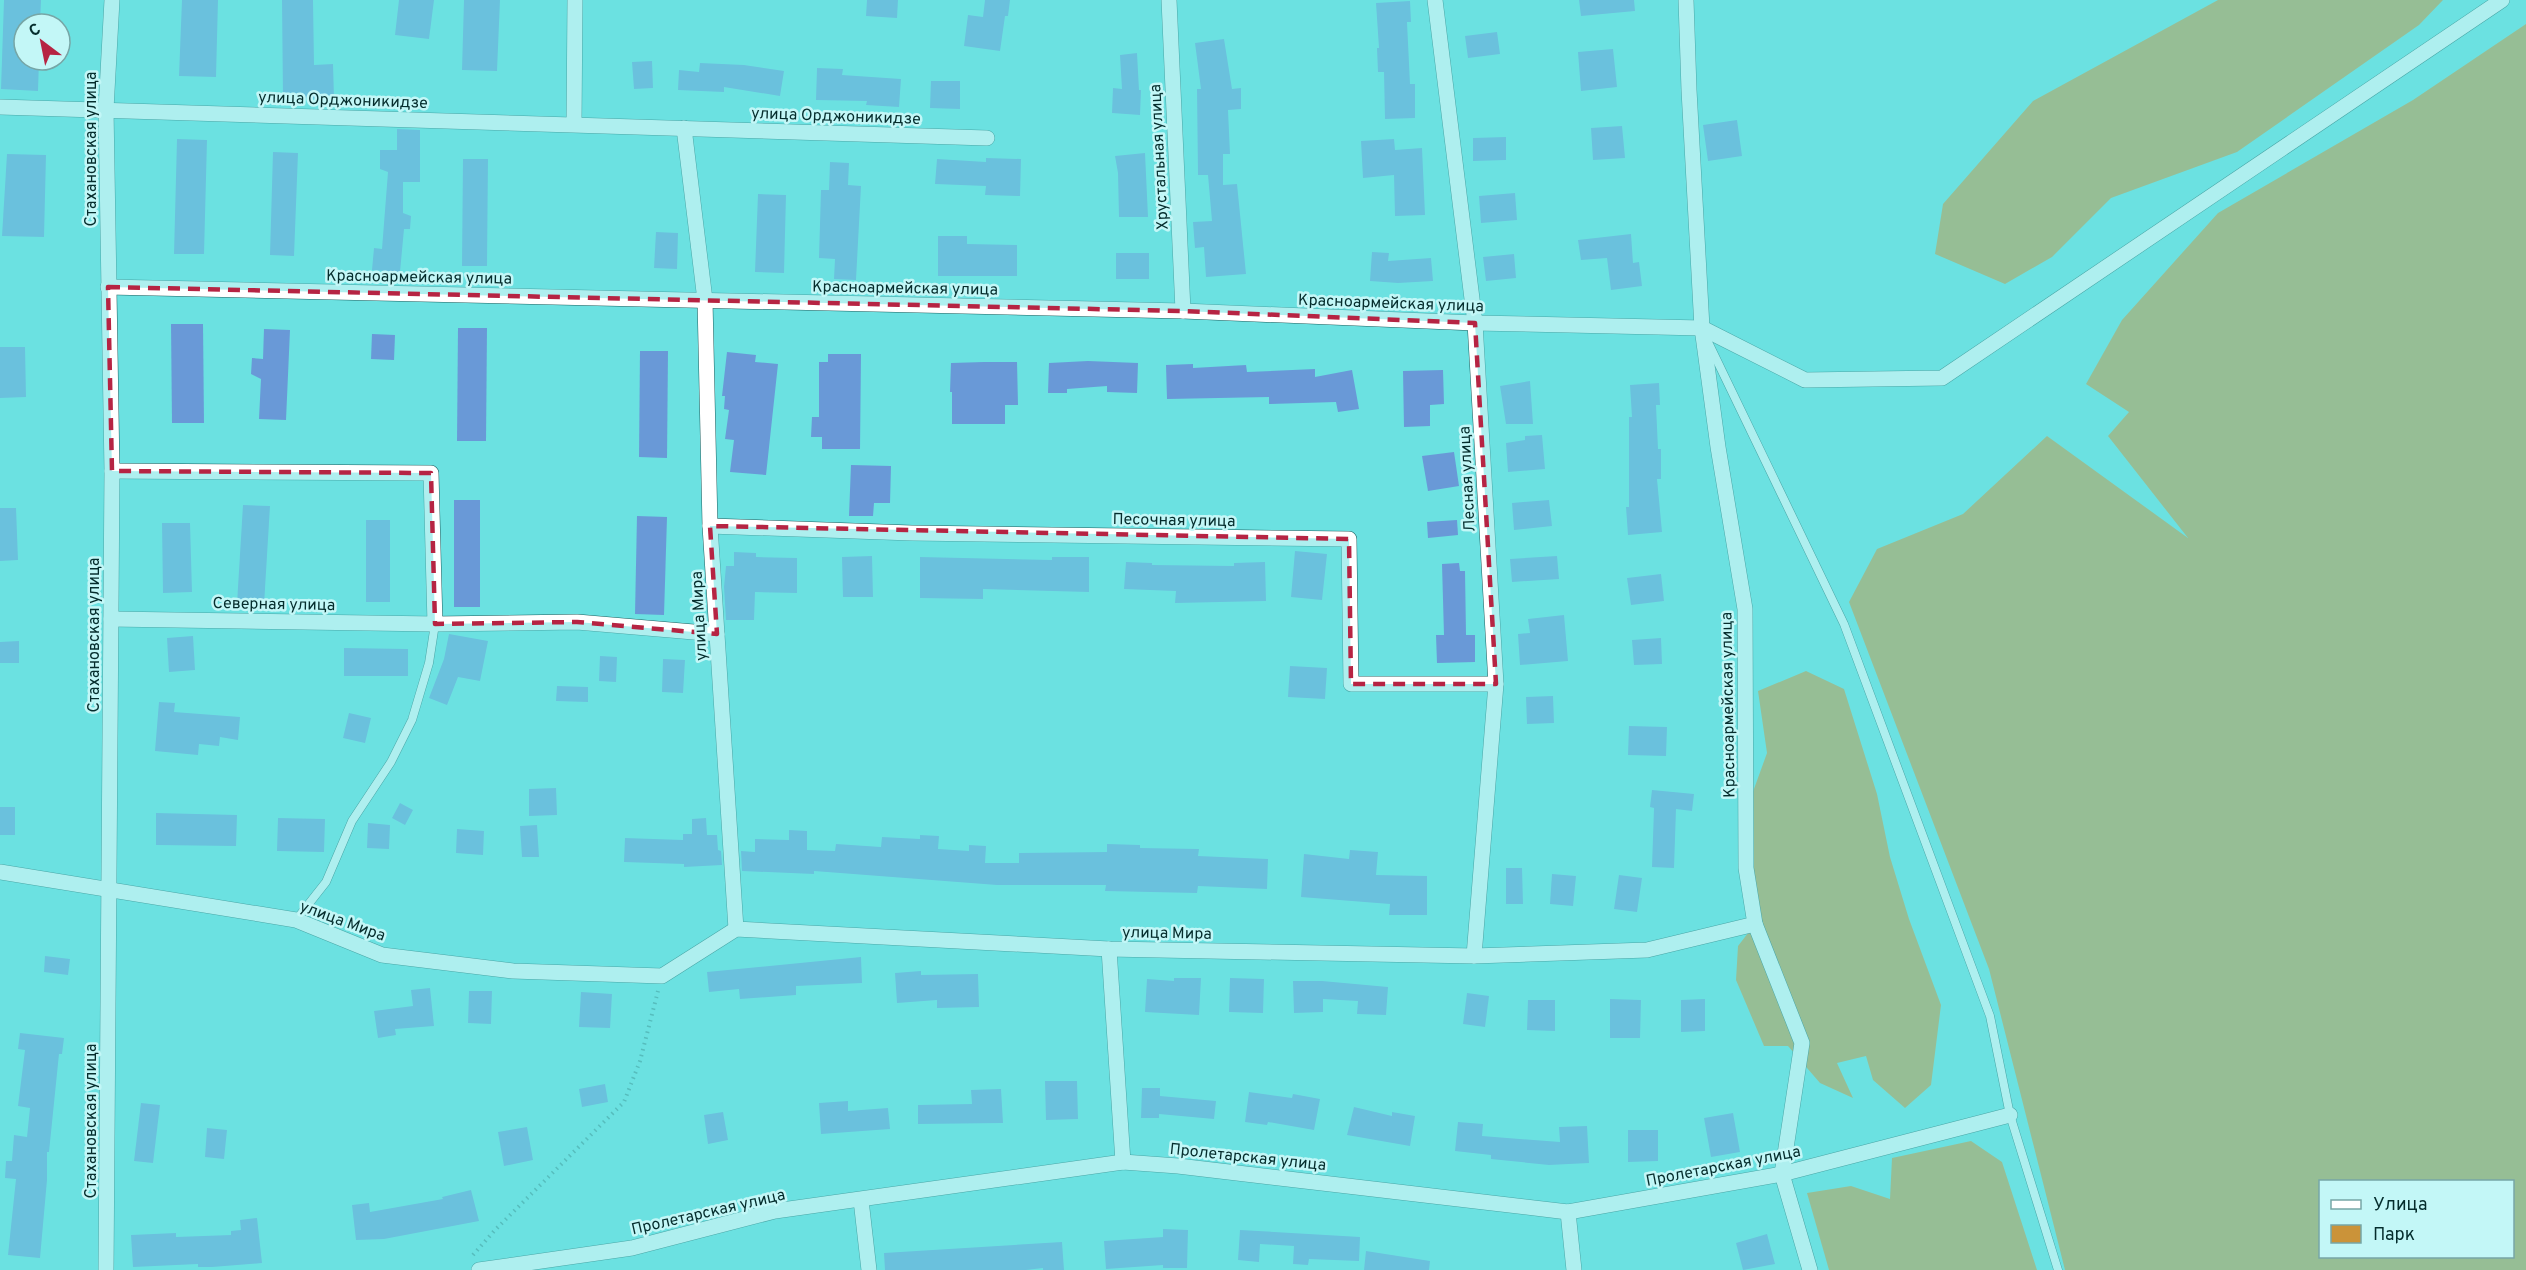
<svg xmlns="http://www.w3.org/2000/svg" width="2526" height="1270" font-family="Overpass,sans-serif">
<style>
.green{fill:#cb9339;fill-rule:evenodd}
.building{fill:#6999d7}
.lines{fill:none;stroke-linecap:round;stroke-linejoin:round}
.lane-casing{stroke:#1e5f5f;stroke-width:9}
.street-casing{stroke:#1e5f5f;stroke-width:16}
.path{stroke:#3d9191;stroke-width:4;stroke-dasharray:1.5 4.5;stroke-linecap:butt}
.lane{stroke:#fff;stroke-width:8}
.street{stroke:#fff;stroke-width:15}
.marked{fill:none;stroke:#b62443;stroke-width:4.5;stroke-dasharray:12 8;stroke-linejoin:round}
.labels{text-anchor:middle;stroke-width:5;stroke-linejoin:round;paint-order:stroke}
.street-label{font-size:16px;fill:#052d2d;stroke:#c3f7f7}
</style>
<rect width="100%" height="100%" fill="#6be1e1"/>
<g class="green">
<polygon points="2218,0 2443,0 2419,25 2237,152 2111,198 2052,257 2005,284 1935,254 1943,204 2033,101"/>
<path d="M2526 24V1270H2065L1989 969 1849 602 1877 549 1963 514 2047 436 2188 538 2108 436 2129 412 2086 384 2122 320 2218 213 2413 100ZM2320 1182H2512V1256H2320Z"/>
<polygon points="1806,671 1844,689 1877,794 1890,857 1909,919 1941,1005 1931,1085 1905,1108 1873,1080 1866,1056 1837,1063 1853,1098 1820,1083 1788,1046 1764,1046 1736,980 1738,946 1755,924 1746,811 1767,753 1758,691"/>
<polygon points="1971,1141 2002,1162 2037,1270 1829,1270 1807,1193 1851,1186 1890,1199 1892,1158"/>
</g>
<g class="building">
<polygon points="4,0 41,0 40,24 24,24 24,60 39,60 38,91 1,89"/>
<polygon points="182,0 218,0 216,77 179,76"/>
<polygon points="282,0 313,0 314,65 333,64 334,98 283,99"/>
<polygon points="399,0 434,0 429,39 395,35"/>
<polygon points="464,0 500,0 497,71 462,70"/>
<polygon points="867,0 898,0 897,18 866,16"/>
<polygon points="985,0 1010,0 1008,16 1005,16 1000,51 964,46 968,15 983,17"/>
<polygon points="1579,0 1634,0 1635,11 1581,16"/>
<polygon points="1410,1 1411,22 1407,22 1410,84 1415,84 1415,118 1385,119 1384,72 1378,72 1377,48 1379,48 1376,3"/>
<polygon points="1497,32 1500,54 1468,58 1465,36"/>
<polygon points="1224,39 1232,89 1241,88 1241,109 1228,110 1230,154 1223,154 1223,185 1237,184 1246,274 1206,277 1204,247 1195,248 1193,222 1212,221 1208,175 1198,175 1197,89 1201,89 1195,43"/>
<polygon points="1613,49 1617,87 1581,91 1578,52"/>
<polygon points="1137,53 1139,90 1141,90 1140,115 1112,113 1113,88 1122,89 1120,55"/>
<polygon points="652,61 653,88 634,89 632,62"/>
<polygon points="700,63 744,65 784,71 780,96 724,87 724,92 678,90 679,70 699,72"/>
<polygon points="817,68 843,69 842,75 901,79 899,107 866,105 867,101 816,100"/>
<polygon points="931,81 960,81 960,109 930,108"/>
<polygon points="1737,120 1742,156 1708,161 1703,125"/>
<polygon points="1622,126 1625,158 1593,160 1591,128"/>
<polygon points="397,129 420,130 420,182 403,182 403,213 411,216 410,229 404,229 400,272 372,270 374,248 382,249 388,172 380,169 380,150 397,150"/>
<polygon points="1506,137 1506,160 1473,161 1473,138"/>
<polygon points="177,139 207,140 204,254 174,254"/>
<polygon points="1394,139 1395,150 1422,148 1425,215 1395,216 1394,175 1363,178 1361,141"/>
<polygon points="273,152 298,153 294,256 270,255"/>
<polygon points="1145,153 1148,217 1119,217 1118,173 1115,156"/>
<polygon points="7,154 46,155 44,237 2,236"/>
<polygon points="986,158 1021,159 1020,196 985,195 986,186 935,184 937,159 986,162"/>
<polygon points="463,159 488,159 487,266 462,266"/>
<polygon points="830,162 849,163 848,185 861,186 856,280 834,279 835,259 819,258 821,190 829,190"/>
<polygon points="1515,193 1517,220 1481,223 1479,196"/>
<polygon points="758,194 786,195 784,273 755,272"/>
<polygon points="656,232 678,233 677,269 654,268"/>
<polygon points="1631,234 1633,263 1639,262 1642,286 1611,290 1607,258 1581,260 1578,240"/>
<polygon points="938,236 967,236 967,244 1017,245 1017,276 938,276"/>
<polygon points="1372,252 1389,253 1388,261 1431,258 1433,281 1398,283 1370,281"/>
<rect x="1116" y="253" width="33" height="26"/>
<polygon points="1514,254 1516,278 1486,281 1483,257"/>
<polygon points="171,324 203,324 204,423 172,423"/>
<polygon points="458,328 487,328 486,441 457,441"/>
<polygon points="264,329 290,330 286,420 259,419 261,379 251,374 252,358 263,359"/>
<polygon points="372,334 395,335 394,360 371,359"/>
<polygon points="0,347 25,347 26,397 0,398"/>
<polygon points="640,351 668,351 667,458 639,457"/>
<polygon points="727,352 756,355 755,362 778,364 766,475 730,472 734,440 725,439 729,410 724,409 725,396 722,396"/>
<polygon points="828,354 861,354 860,449 822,449 822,437 811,437 812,417 819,417 819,362 828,362"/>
<polygon points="1088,361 1138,363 1137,393 1107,392 1107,386 1067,389 1067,393 1048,393 1049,363"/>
<polygon points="984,362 1017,362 1018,405 1005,405 1005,424 952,424 952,392 950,392 951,363"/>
<polygon points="1193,364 1193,368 1246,365 1247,372 1315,369 1315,377 1352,370 1359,409 1338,412 1336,402 1269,404 1269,397 1167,399 1166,365"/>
<polygon points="1443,370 1444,404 1430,405 1430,426 1404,427 1403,371"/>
<polygon points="1530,381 1533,424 1506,424 1500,386"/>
<polygon points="1659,383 1660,405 1656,405 1658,449 1661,449 1661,479 1657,479 1662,532 1628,535 1626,507 1629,507 1629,417 1632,417 1630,385"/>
<polygon points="1542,435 1545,469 1508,472 1506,443 1525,440 1525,436"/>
<polygon points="1454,452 1459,486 1428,491 1422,456"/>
<polygon points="851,465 891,466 890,503 874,503 873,516 849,516"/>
<rect x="454" y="500" width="26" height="107"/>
<polygon points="1549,500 1552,526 1514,530 1512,503"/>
<polygon points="243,505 270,506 264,605 237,604"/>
<polygon points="0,508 16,508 18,560 0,561"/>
<polygon points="637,516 667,517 664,615 635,614"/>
<rect x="366" y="520" width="24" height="82"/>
<polygon points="1457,520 1458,535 1428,538 1427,522"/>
<polygon points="162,523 190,523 192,592 163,593"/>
<polygon points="1295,551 1327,554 1322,600 1291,597"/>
<polygon points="734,552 756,553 756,557 797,558 797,593 755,592 754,620 726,620 724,587 726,566 734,566"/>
<polygon points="872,556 873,597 843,597 842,557"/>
<polygon points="1557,556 1559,579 1512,582 1510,559"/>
<polygon points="920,557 1052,560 1052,557 1089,557 1089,592 983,589 983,599 920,598"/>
<polygon points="1126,562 1152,563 1152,565 1234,566 1234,563 1265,562 1266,601 1175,603 1176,591 1124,589"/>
<polygon points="1459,563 1460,571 1465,571 1466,635 1475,635 1475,662 1437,663 1436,635 1444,635 1442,564"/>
<polygon points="1661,574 1664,601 1631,605 1627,578"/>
<polygon points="1564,615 1568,661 1520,665 1518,634 1530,633 1528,619"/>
<polygon points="449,634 488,641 480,681 458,677 447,705 429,698 444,659"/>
<polygon points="193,636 195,670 169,672 167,638"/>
<polygon points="1661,638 1662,664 1634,665 1632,640"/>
<polygon points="19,641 19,663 0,663 0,642"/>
<polygon points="344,648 408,649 408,676 344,676"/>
<polygon points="600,656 617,657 616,682 599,681"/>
<polygon points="663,659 685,660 683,693 662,692"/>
<polygon points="1290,666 1327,668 1325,699 1288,697"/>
<polygon points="557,686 588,687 588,702 556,701"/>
<polygon points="1553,696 1554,723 1527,724 1526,697"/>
<polygon points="159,702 175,703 174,712 240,717 238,740 220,737 219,746 199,744 198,755 155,751"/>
<polygon points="349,713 371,718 365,743 343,738"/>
<polygon points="1629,726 1667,727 1666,756 1628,755"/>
<polygon points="556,788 557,815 529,816 529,789"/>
<polygon points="1652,790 1694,794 1692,811 1676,809 1674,868 1652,867 1654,808 1650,807"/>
<polygon points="400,803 413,810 405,825 392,818"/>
<rect x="0" y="807" width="15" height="28"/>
<polygon points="156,813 237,815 236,846 156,845"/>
<polygon points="278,818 325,819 324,852 277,851"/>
<polygon points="706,818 707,835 717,835 718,850 721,851 722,865 684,867 684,864 624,862 625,838 683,840 683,834 692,834 692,819"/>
<polygon points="368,823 390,825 389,849 367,848"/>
<polygon points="537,825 539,857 522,857 520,826"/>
<polygon points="457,829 484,831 483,855 456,853"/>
<polygon points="789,830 807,831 807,850 835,851 836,844 881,847 882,837 920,839 920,835 939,836 938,849 969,851 969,845 986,846 985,863 1019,863 1019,853 1107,852 1107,844 1140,845 1140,848 1199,849 1198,856 1268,859 1267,889 1198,886 1197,893 1105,891 1106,885 997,885 814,871 814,874 742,871 741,851 755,852 755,839 789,840"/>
<polygon points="1350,850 1378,852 1376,875 1427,876 1427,915 1389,915 1390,904 1301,897 1304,854 1349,859"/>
<polygon points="1506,868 1522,868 1523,904 1506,904"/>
<polygon points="1552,874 1576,876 1573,906 1550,904"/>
<polygon points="1619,875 1642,878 1637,912 1614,909"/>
<polygon points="45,956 70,959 68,975 44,972"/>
<polygon points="861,957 862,983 796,986 796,995 740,999 739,989 709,992 707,972"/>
<polygon points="921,971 921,975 978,974 979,1007 937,1008 937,1000 897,1003 895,973"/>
<polygon points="1174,978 1201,978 1199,1015 1145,1012 1147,979 1174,981"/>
<polygon points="1230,978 1264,979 1263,1013 1229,1012"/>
<polygon points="1293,981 1322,981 1388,987 1386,1015 1357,1014 1358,1001 1323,999 1323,1012 1294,1013"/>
<polygon points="430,988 434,1026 395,1029 396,1035 378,1038 374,1011 413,1006 411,990"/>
<polygon points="469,991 492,991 491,1024 468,1023"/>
<polygon points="581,992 612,994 610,1028 579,1027"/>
<polygon points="1467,993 1489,996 1485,1027 1463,1024"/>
<polygon points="1610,999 1641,1000 1640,1038 1610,1038"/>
<polygon points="1705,999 1705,1031 1681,1032 1681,1000"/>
<polygon points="1528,1000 1555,1000 1555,1031 1527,1030"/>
<polygon points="20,1033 64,1038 62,1054 59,1054 49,1152 47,1152 47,1180 40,1258 8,1255 16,1179 5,1178 6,1161 12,1161 14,1135 27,1137 30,1108 18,1106 25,1050 18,1049"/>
<polygon points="1045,1081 1077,1081 1078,1119 1046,1120"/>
<polygon points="605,1084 608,1102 582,1107 579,1089"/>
<polygon points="1142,1088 1160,1088 1160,1096 1216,1101 1214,1119 1159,1114 1159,1118 1141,1118"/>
<polygon points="1001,1089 1003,1123 918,1124 918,1105 972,1104 971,1090"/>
<polygon points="1249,1092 1292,1098 1293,1094 1320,1099 1314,1130 1268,1122 1267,1125 1245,1122"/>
<polygon points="848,1101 848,1111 888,1108 890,1129 821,1134 819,1103"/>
<polygon points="141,1103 160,1105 153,1163 134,1161"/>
<polygon points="1354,1107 1392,1116 1392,1112 1415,1116 1410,1146 1347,1135"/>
<polygon points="723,1112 728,1140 708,1144 704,1115"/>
<polygon points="1733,1113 1740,1152 1711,1157 1704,1118"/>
<polygon points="1458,1122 1483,1124 1482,1136 1560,1142 1559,1127 1587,1126 1589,1163 1549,1165 1491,1159 1491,1155 1455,1151"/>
<polygon points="527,1127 533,1160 504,1166 498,1132"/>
<polygon points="207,1128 227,1130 224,1159 205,1157"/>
<polygon points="1628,1130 1658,1130 1658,1161 1628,1162"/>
<polygon points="471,1190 479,1221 384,1239 356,1240 352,1205 369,1203 370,1212 443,1199 442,1197"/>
<polygon points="257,1218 262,1263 212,1267 198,1267 198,1264 133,1267 131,1235 176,1233 176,1237 231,1235 231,1231 241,1230 240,1220"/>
<polygon points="1163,1229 1188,1230 1187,1268 1163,1268 1163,1265 1106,1269 1104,1241 1163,1237"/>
<polygon points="1240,1230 1360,1237 1359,1261 1309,1259 1308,1265 1293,1264 1294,1246 1260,1244 1259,1262 1238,1260"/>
<polygon points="1767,1234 1775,1264 1743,1270 1736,1243"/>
<polygon points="1062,1242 1064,1270 1043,1270 1043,1268 1026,1270 885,1270 884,1253"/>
<polygon points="1366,1251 1430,1261 1429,1270 1364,1270"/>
</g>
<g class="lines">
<defs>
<g id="lane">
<polyline points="1708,342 1844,624 1990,1016 2010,1115 2058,1270"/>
<polyline points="296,920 326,882 352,821 391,762 412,720 429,663 435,624"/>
</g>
<g id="street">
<polyline points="1169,0 1183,311"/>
<polyline points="1435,0 1475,323 1496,684 1474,956"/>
<polyline points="0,107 987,138"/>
<polyline points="574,124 575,0"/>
<polyline points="684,128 705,300 710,526 736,929"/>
<polyline points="108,287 1183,311 1475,323 1702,328 1805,380 1942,378 2502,0"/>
<polyline points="112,471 431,473 435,624 577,622 717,634"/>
<polyline points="710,526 912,533 1349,539 1351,684 1496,684"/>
<polyline points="111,619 435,624"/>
<polyline points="0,872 296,920 382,955 513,971 662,976 736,929 1109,949 1474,956 1647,950 1755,924 1746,868 1745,609 1718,447 1702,328 1689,90 1686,0"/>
<polyline points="1755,924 1802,1043 1782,1174 1810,1270"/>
<polyline points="1109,949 1123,1162"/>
<polyline points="861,1200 869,1270"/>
<polyline points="1568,1212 1574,1270"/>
<polyline points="106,1270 112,471 106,109 112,0"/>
<polyline points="479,1270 632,1248 775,1211 1123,1162 1178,1166 1568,1212 1782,1174 2010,1115"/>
</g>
</defs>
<use href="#lane" class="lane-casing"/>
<use href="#street" class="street-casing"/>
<polyline class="path" points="473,1255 495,1230 624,1102 640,1061 658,991"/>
<use href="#lane" class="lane"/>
<use href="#street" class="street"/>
</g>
<path d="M0 0H2526V1270H0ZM108 287 1183 311 1475 323 1496 684H1351L1349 539 710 526 717 634 577 622 435 624 431 473 112 471Z" fill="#6be1e1" fill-opacity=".55" fill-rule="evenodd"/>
<path class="marked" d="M108 287 1183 311 1475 323 1496 684H1351L1349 539 710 526 717 634 577 622 435 624 431 473 112 471Z"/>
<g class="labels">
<g class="street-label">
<text transform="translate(343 99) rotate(2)" y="6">улица Орджоникидзе</text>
<text transform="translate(836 115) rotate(2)" y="6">улица Орджоникидзе</text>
<text transform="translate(90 149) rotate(-90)" y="6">Стахановская улица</text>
<text transform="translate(1158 157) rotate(-93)" y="6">Хрустальная улица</text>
<text transform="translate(419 276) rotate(1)" y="6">Красноармейская улица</text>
<text transform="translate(905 287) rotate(1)" y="6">Красноармейская улица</text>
<text transform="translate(1391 302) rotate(2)" y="6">Красноармейская улица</text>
<text transform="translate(1466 479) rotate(-93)" y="6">Лесная улица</text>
<text transform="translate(1174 519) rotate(1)" y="6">Песочная улица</text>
<text transform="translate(274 603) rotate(1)" y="6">Северная улица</text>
<text transform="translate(698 616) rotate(-93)" y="6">улица Мира</text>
<text transform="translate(93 635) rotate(-90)" y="6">Стахановская улица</text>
<text transform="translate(1727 705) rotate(-91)" y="6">Красноармейская улица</text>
<text transform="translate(343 920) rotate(20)" y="6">улица Мира</text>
<text transform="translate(1167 932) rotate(1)" y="6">улица Мира</text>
<text transform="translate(90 1121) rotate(-90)" y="6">Стахановская улица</text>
<text transform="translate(1248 1156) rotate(6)" y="6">Пролетарская улица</text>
<text transform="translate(1723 1165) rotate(-11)" y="6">Пролетарская улица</text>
<text transform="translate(708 1211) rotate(-13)" y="6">Пролетарская улица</text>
</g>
</g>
<rect x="2319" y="1180" width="195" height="78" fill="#c3f7f7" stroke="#77a6a6" stroke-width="1.5"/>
<rect x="2331" y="1200" width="30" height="9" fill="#ffffff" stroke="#77a6a6" stroke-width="1.5"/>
<text x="2373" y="1210" font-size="18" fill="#052d2d">Улица</text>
<rect x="2331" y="1225" width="30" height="18" fill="#cb9339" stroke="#77a6a6" stroke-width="1.5"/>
<text x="2373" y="1240" font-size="18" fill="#052d2d">Парк</text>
<g transform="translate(42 42) rotate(328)"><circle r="28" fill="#c3f7f7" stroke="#77a6a6" stroke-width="1.5"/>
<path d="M0-4.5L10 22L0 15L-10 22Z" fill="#b62443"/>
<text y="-9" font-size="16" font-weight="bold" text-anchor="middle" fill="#052d2d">С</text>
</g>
</svg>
